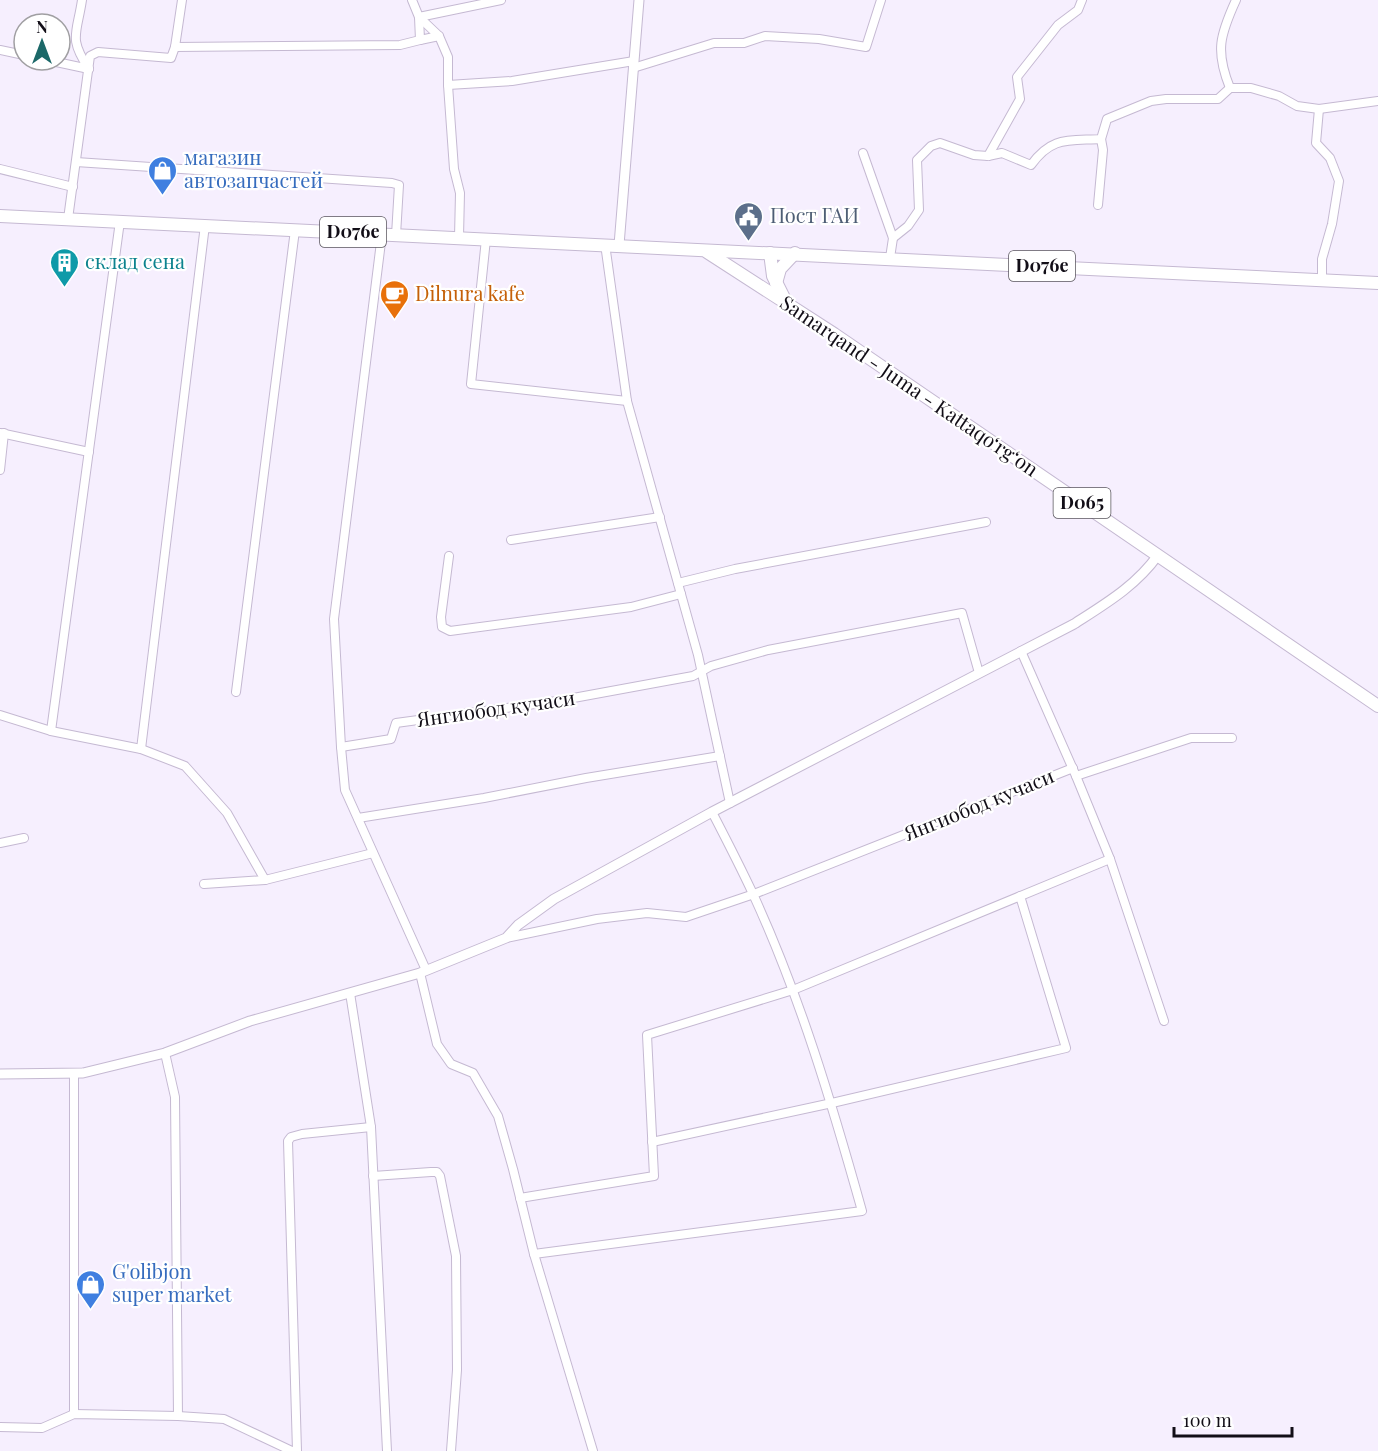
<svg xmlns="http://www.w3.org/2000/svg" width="1378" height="1451" font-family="'Playfair Display',serif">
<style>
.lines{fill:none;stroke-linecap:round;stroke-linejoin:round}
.minor-casing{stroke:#c5b9d2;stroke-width:10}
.tertiary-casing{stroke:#c5b9d2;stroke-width:11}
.primary-casing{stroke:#c5b9d2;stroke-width:14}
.minor{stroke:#fff;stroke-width:8}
.tertiary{stroke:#fff;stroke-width:9}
.primary{stroke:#fff;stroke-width:12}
.labels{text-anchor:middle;stroke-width:4.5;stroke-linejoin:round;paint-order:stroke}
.shield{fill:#fff;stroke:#59565d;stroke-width:1.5}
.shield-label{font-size:18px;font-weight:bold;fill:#120e17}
.shop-label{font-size:20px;fill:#366cbe;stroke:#fff;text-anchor:start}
.service-label{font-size:20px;fill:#4e5e75;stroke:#fff;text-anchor:start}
.culture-label{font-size:20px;fill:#0d838f;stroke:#fff;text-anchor:start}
.food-label{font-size:20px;fill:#c56008;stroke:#fff;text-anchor:start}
.street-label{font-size:20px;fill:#120e17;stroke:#fff}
</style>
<rect width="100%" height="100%" fill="#f6effe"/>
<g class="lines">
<defs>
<g id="minor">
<path d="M82 0C77 34 68 38 89 69"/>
<polyline points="412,0 419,17 439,36 448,57 448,85 454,169 460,193 459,237"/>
<polyline points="439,36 420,40 419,17 501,0"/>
<polyline points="175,47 400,45 420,40"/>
<polyline points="0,50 24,55"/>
<polyline points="47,60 89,69"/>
<polyline points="633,68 714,43 744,43 765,36 819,39 866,47 881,0"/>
<polyline points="448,85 512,81 634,61"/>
<path d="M1230 88C1215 51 1220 35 1236 0"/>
<polyline points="1319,109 1316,143 1330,158 1339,181 1332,224 1322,259 1322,281"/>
<polyline points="863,153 893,238 890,258"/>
<polyline points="988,156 1020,99 1017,77 1058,25 1078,10 1082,0"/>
<polyline points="76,162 392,183 399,185 396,235"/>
<polyline points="0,169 73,187"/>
<polyline points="1098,205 1103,150 1101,139"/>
<polyline points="68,219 90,56 98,52 171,58 175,47 182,0"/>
<polyline points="382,234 334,619 341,747 345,790 426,970"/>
<path d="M893 238 908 226 919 210 917 160 931 146 940 143 974 155 988 156 1002 153 1031 165C1052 136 1068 141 1101 139L1107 119 1151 101 1166 99H1218L1230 88H1251L1279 96 1297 106 1319 109 1378 101"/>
<polyline points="486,239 471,384 627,401"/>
<polyline points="605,244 627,401 698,655 730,803"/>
<polyline points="0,433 89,452"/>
<polyline points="0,470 4,433"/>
<polyline points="511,540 660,517"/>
<polyline points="449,556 441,617 442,627 450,631 631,607 681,594"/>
<polyline points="678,583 735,569 986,522"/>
<polyline points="1021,651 1076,776 1110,859 1164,1021"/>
<polyline points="236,692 295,230"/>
<polyline points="0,715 51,731 141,749 185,766 227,813 265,880 373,853"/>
<polyline points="51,731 120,221"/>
<polyline points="341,747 391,739 396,723 557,701 693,676 711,666 768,650 962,613 979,673"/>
<polyline points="141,749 205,225"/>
<polyline points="1076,776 1191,738 1232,738"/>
<polyline points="358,818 484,798 586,778 720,756"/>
<polyline points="0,843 24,838"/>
<polyline points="204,884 265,880"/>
<polyline points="506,938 597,919 647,913 686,917 754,894 1073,768"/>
<path d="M420 973 437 1044 451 1064 473 1073 498 1116 513 1169 534 1254 862 1211C832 1104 800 996 753 894 740 866 726 839 712 812"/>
<polyline points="350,993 371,1127 387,1451"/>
<polyline points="165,1053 175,1097 178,1416"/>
<polyline points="74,1073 74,1414"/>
<polyline points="652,1142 832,1103 1066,1048 1020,896"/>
<polyline points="373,1176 431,1172 437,1172 440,1176 456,1256 457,1370 451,1451"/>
<polyline points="520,1198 654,1176 647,1035 793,990 1110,859"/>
<polyline points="534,1254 593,1451"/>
<polyline points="0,1427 42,1428 74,1414 178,1416 224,1419 292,1451"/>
<polyline points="297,1451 288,1141 291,1137 302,1134 371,1127"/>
</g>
<g id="tertiary">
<polyline points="619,245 639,0"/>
<path d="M0 1074 83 1073 165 1053 250 1021 420 973 506 938 518 925 554 899 712 812 1074 624C1105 604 1136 586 1158 555"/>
</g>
<g id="primary">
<polyline points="0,216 1378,283"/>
<polyline points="707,252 834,334 1378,706"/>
<polyline points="770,253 773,276 785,300"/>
<polyline points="776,283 780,269 795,253"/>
</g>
</defs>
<use href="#minor" class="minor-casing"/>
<use href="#tertiary" class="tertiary-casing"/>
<use href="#primary" class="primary-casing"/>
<use href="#minor" class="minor"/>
<use href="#tertiary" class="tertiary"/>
<use href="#primary" class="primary"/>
</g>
<defs>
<symbol id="shop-pin" viewBox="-11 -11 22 30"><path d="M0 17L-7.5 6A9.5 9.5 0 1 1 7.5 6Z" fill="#3f7fe0" stroke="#fff"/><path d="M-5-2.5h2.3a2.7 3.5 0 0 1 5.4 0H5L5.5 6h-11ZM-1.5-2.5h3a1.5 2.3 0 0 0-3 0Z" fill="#fff"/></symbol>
<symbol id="civic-pin" viewBox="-11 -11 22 30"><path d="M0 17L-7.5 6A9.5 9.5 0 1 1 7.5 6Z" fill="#5c6f8a" stroke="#fff"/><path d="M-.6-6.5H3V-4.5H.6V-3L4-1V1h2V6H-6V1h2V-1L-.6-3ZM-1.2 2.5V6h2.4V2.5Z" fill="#fff"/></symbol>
<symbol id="building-pin" viewBox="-11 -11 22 30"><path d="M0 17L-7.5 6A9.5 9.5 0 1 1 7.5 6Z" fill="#0f9aa8" stroke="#fff"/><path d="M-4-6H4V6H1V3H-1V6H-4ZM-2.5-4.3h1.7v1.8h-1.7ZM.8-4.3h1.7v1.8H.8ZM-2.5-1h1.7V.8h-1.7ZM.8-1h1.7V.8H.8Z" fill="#fff"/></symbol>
<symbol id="cafe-pin" viewBox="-11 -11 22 30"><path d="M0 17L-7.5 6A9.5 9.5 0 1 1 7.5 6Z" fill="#e8710a" stroke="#fff"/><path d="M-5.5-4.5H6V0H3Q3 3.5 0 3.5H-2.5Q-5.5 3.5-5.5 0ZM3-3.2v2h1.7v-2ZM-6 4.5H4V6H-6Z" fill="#fff"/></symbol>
</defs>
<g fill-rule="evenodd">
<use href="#shop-pin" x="146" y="154" width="33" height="45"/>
<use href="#civic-pin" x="732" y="200" width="33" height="45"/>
<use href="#building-pin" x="48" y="246" width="33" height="45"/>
<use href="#cafe-pin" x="378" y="278" width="33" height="45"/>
<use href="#shop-pin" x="74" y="1268" width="33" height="45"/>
</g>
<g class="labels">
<g class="shield">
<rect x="320" y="217" width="66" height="30" rx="4.5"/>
<rect x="1009" y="251" width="66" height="30" rx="4.5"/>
<rect x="1053.5" y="488" width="57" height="30" rx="4.5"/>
</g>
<g class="shield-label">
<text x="353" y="238">D076e</text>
<text x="1042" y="272">D076e</text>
<text x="1082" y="509">D065</text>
</g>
<g class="shop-label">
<text x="184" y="165">магазин<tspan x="184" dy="23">автозапчастей</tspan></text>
<text x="112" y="1279">G'olibjon<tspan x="112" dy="23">super market</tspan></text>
</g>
<g class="service-label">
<text x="770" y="223">Пост ГАИ</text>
</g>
<g class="culture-label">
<text x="85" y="269">склад сена</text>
</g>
<g class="food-label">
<text x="415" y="301">Dilnura kafe</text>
</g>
<g class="street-label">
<text transform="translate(909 386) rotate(34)" y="7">Samarqand - Juma - Kattaqo‘rg‘on</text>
<text transform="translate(496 709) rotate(-8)" y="7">Янгиобод кучаси</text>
<text transform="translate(979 805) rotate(-22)" y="7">Янгиобод кучаси</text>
</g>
</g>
<g transform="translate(42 42)"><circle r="28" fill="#ffffff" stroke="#a09fa2" stroke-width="1.5"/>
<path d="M0-4.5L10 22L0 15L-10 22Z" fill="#1b6868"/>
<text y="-9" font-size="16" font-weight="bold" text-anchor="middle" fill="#120e17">N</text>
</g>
<path d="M1174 1427v9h118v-9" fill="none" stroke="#120e17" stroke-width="3"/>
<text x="1183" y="1427" font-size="18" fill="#120e17" stroke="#ffffff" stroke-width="4.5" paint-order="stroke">100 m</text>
</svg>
